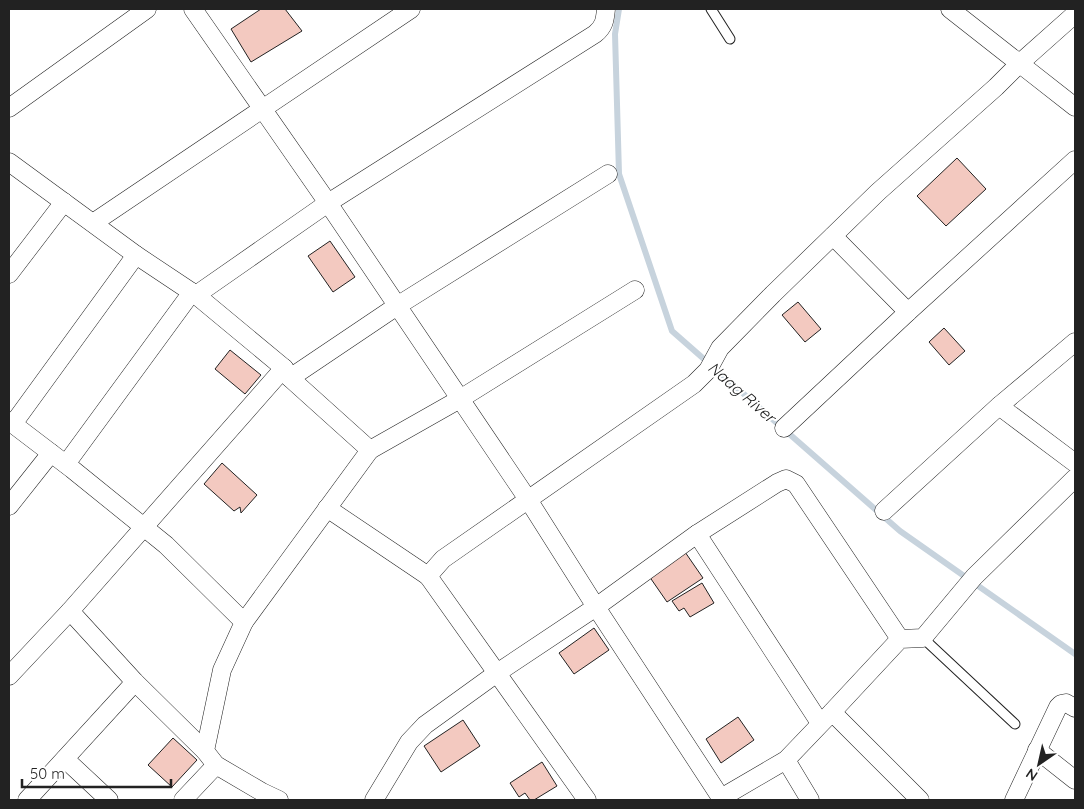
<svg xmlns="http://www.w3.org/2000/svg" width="1084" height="809" font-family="Quicksand,sans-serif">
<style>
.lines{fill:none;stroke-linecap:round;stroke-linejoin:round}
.stream{stroke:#c7d3dd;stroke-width:6}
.building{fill:#f3c9c0;stroke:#222}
.lane-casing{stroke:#222;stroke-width:11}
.street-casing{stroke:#222;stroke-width:19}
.lane{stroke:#fff;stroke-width:9}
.street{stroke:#fff;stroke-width:18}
.labels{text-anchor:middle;stroke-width:4;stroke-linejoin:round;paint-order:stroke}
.water-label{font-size:16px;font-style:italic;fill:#222;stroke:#fff}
</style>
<rect width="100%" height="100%" fill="#fff"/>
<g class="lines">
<polyline class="stream" points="619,9 615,34 619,174 672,331 900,531 1075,654"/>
</g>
<g class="building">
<polygon points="261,9 285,9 302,31 251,62 231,29"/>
<polygon points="957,158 986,189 946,226 917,196"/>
<polygon points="330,241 355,277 333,292 308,256"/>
<polygon points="798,302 821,329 805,342 782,315"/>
<polygon points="944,328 965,351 949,365 929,342"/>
<polygon points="230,350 261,375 245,394 215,369"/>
<polygon points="222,463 257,495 241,513 240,507 234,511 204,484"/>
<polygon points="685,552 703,578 667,602 649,576"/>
<polygon points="702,583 714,603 690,617 684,608 679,611 672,601"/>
<polygon points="594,628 609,650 574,674 559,653"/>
<polygon points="738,717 754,740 721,763 706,739"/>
<polygon points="463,720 480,746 441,772 424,746"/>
<polygon points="173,738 197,760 172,787 148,765"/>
<polygon points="542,762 557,786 534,800 530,800 525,793 519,797 510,783"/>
</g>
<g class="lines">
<defs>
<g id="lane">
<polyline points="711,9 730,39"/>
<polyline points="923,638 1015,724"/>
</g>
<g id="street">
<polyline points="193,9 328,203 529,501 596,607 721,798 786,760 832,712 920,800"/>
<polyline points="950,9 1075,107"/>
<polyline points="9,108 147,9"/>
<polyline points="9,162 136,255 196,295 284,368 290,378 370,450 244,622"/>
<polyline points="93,223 411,9"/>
<polyline points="833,236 908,312"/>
<polyline points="9,274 64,202"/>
<path d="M196 295 328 203 595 34C604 27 605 20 606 9"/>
<polyline points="1075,342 999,406 1075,463"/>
<polyline points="290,378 397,306 608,174"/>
<polyline points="9,421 72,469 166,545 244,622 222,670 205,751 216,765 262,792 279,800"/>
<polyline points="13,424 136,255"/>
<polyline points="784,428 908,312 1075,160"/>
<polyline points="370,450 460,399 635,290"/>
<polyline points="66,464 192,292"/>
<polyline points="9,506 51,453"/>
<polyline points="327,508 428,576"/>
<polyline points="884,511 999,406"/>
<polyline points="697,534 820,723"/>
<polyline points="70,611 284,368"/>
<polyline points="9,676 70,611 135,682 205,751"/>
<polyline points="832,712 900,639 923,638 974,577 1075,478"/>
<polyline points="1037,750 1075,780"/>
<polyline points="65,759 109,800"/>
<polyline points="786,760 810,800"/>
<polyline points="27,800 135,682"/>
<polyline points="183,800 216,765"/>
<polyline points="374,800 409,742 425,725 497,673 596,607 697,534 777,483 786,479 796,484 900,639"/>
<polyline points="587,800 428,576 443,559 694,384 708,370 720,348 773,294 878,192 996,87 1020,63 1075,14"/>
<polyline points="1014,800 1058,707 1061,704 1066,703 1075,708"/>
</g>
</defs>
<use href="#lane" class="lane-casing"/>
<use href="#street" class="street-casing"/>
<use href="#lane" class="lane"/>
<use href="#street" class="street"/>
</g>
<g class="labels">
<g class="water-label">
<text transform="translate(742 392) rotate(41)" y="6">Naag River</text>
</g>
</g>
<rect width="1084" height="809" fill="none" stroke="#222222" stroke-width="20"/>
<g transform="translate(1039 764) rotate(214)" stroke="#ffffff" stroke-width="4" paint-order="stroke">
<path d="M0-4L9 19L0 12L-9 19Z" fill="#222222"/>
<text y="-8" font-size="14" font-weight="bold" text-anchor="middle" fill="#222222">N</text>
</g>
<path d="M22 779v8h149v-8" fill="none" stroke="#222222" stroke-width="2.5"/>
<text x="30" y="779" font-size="15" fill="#222222" stroke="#ffffff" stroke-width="4" paint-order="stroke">50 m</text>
</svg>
